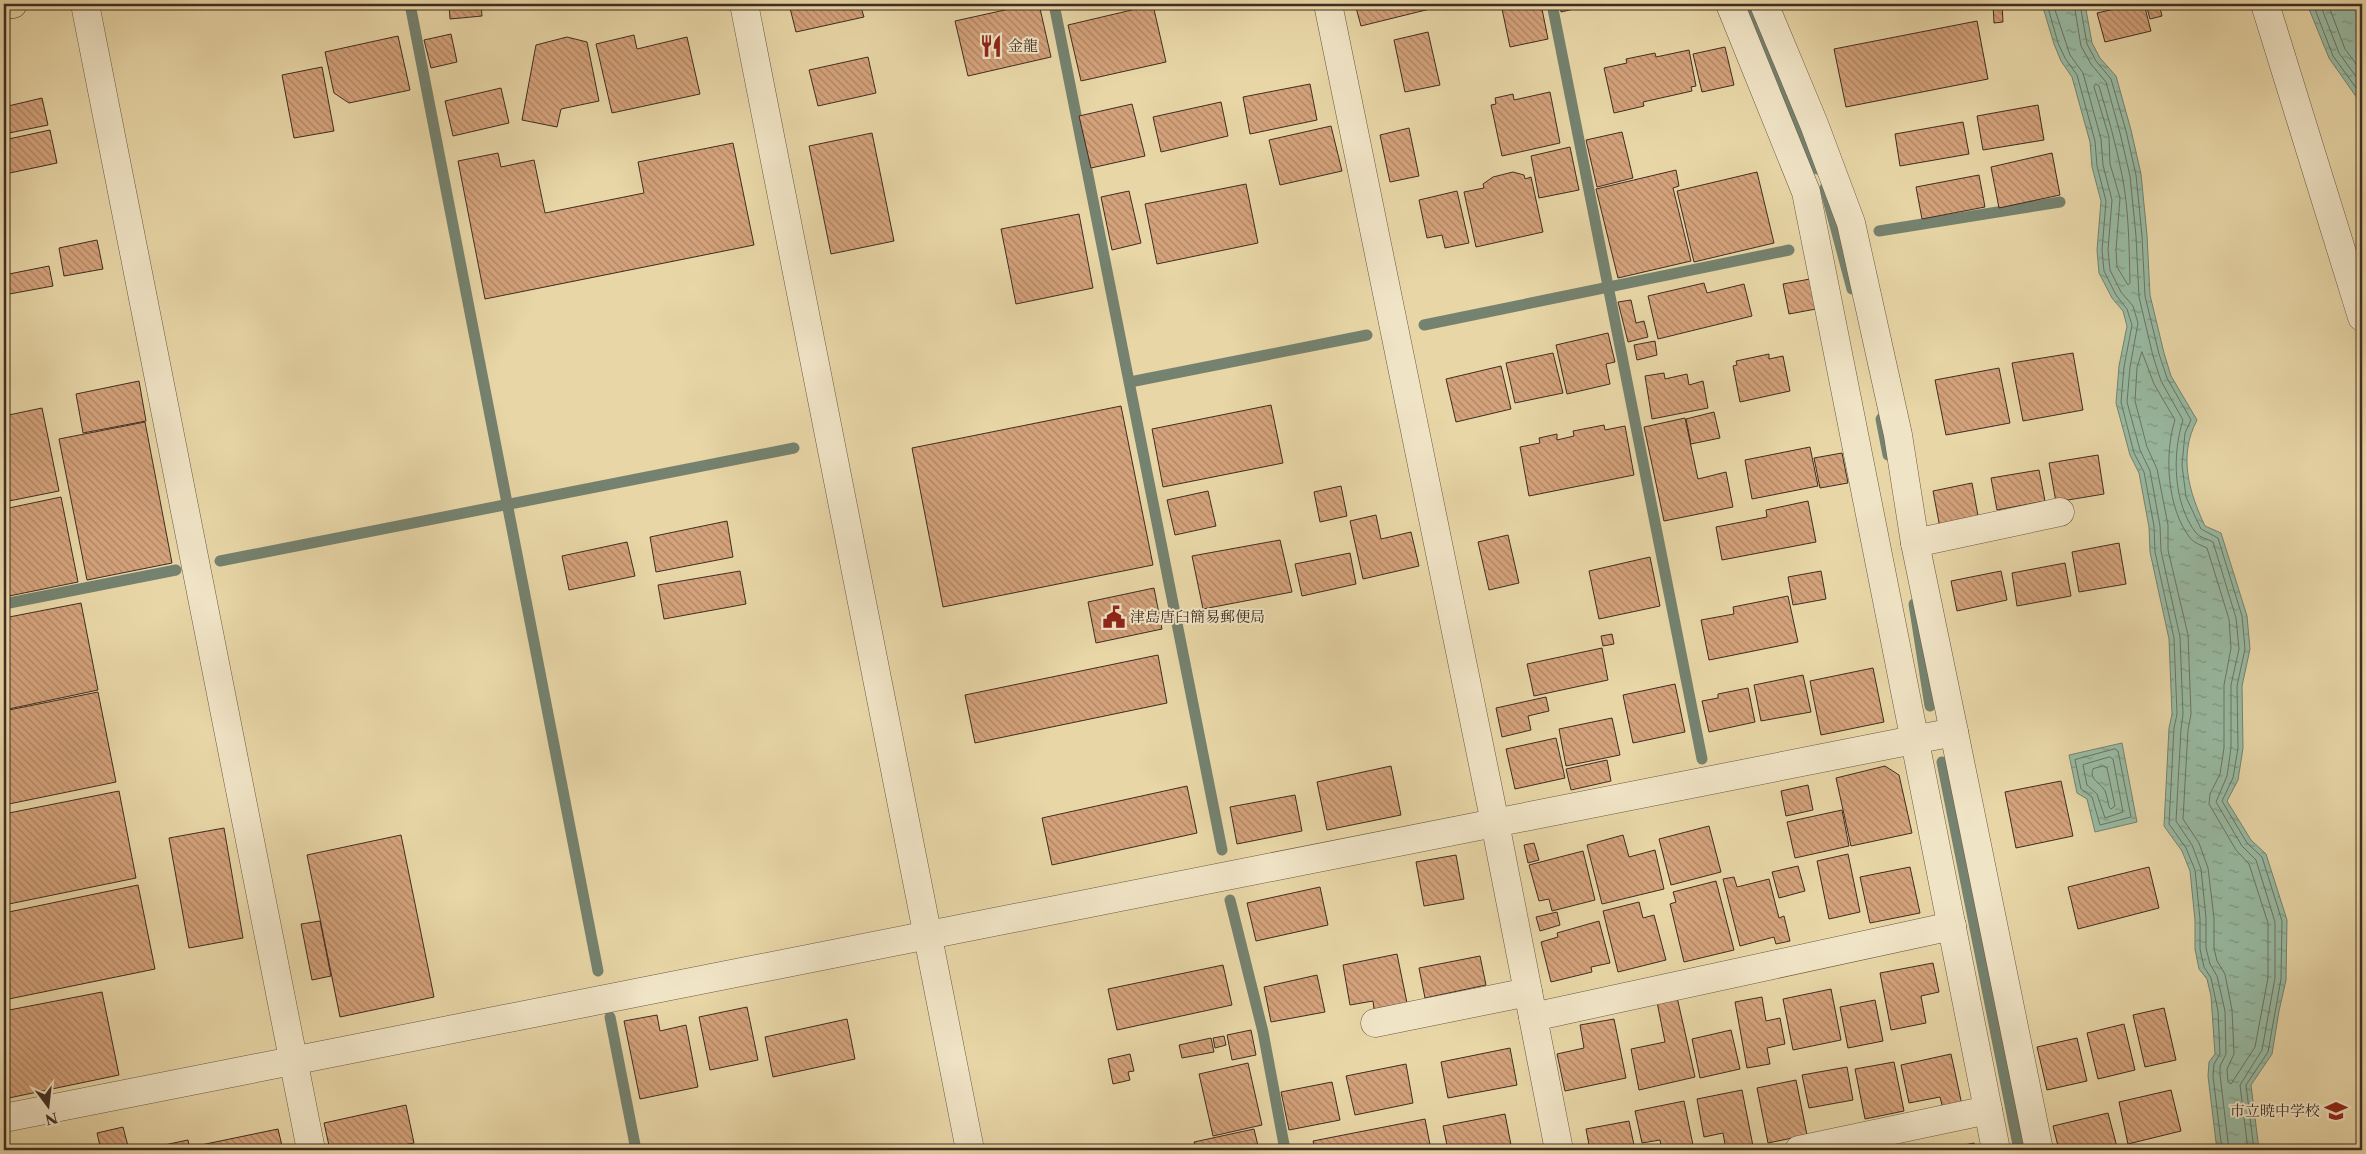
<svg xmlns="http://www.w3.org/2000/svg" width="2366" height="1154" font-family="'Libre Caslon Text','Noto Serif JP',serif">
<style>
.water{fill:url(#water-ripples);stroke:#75826f}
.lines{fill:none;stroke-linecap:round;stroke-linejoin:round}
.shore{stroke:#6c7462;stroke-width:1}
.stream{stroke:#75826f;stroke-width:11}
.building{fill:url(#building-back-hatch);stroke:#402d21}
.minor-casing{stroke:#6a5742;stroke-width:29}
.major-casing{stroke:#402d21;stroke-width:29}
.minor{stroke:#f0e4c6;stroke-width:28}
.major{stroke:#e8d6a7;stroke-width:28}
.labels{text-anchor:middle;stroke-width:4;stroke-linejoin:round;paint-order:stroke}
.poi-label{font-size:15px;fill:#402d21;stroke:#f0e4c6;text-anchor:start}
</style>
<defs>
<pattern id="water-ripples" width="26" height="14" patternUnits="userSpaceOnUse" patternTransform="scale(1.25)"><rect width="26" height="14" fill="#98baa3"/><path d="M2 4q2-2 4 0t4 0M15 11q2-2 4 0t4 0" fill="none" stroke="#7d9884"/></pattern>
<pattern id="building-back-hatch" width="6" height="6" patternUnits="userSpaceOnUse" patternTransform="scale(1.25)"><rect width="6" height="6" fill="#d4a27b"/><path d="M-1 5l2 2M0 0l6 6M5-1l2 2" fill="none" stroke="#ad8464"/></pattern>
</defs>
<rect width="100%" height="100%" fill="#e8d6a7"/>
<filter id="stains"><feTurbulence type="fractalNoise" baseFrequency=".004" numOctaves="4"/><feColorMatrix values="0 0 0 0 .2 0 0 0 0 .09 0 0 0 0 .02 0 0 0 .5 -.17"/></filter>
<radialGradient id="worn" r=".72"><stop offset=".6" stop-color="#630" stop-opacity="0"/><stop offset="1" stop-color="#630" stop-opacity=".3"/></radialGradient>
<g class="water">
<path d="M2042 4H2085L2092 43 2100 58 2116 76 2131 130 2141 174 2147 235 2150 295 2164 353 2171 376 2197 420C2178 456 2189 492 2205 526L2221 533 2247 616 2250 649 2242 686 2243 748 2238 780 2227 801 2251 840 2266 854 2287 920 2286 980 2279 1011 2272 1054 2251 1085 2259 1150H2217L2208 1076 2209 1062 2215 1054 2211 996 2207 979 2199 969 2195 949V920L2190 871 2182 851 2164 826 2169 728 2172 714 2169 639 2150 552 2149 527 2139 473 2130 455 2116 403 2119 366 2127 326 2123 311 2112 298 2099 273 2097 250 2101 201 2092 167 2090 142 2072 77 2061 61 2054 44Z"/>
<polygon points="2307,4 2362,4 2362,105 2329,58"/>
<polygon points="2122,743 2137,822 2095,832 2087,799 2077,793 2069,755"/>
</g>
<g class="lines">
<g class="shore">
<polyline points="2047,4 2058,43 2065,58 2077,75 2095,141 2097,166 2106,201 2102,250 2104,271 2116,295 2127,309 2132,325 2124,367 2121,402 2134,453 2144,472 2154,526 2155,552 2174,638 2177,714 2174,728 2169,824 2186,848 2195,870 2200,919 2200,949 2204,967 2211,978 2218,1011 2220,1054 2214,1064 2213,1076 2222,1150"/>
<polyline points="2053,4 2070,55 2083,73 2101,139 2103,165 2112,200 2108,250 2110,270 2121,292 2133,306 2138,323 2130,367 2127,402 2140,450 2150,471 2160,526 2161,551 2180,637 2183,714 2181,729 2176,821 2192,845 2201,869 2206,918 2206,948 2210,964 2217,976 2225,1011 2226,1054 2220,1066 2220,1075 2229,1150"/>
<path d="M2074 4 2081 46 2091 64 2106 82 2120 133 2130 176 2136 236 2139 297 2153 356 2161 381 2183 420C2172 454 2173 503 2196 533 2200 538 2208 539 2213 542L2236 618 2239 649 2231 685V748L2227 776 2216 802 2242 846 2256 860 2275 922V978L2262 1050 2240 1085 2248 1150"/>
<polyline points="2080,4 2087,44 2096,61 2111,79 2126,131 2136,175 2142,236 2145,296 2159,354 2167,378 2191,420 2185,433 2182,465 2186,497 2201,529 2218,538 2242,616 2245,649 2237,686 2238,748 2233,778 2222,801 2247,843 2262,857 2282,921 2281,979 2268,1052 2246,1085 2254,1150"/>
<polyline points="2313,4 2333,56 2362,96"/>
<polyline points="2320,4 2339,53 2362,85"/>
<polyline points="2328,4 2345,49 2362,72"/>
<path d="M2096 84 2099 86C2108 116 2116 145 2122 175 2129 210 2129 247 2130 283L2128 285 2117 267 2116 250 2120 198 2110 164 2109 137 2094 87Z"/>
<path d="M2142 352 2154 384 2175 420C2164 454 2167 508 2190 538 2194 543 2201 545 2207 548L2229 619 2231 648 2224 685V748L2220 774 2210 794 2209 804 2236 850 2249 864 2268 923V978L2255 1047 2231 1084 2228 1082 2227 1069 2234 1054 2232 1010 2225 974 2217 961 2214 948V918L2208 868 2199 843 2183 819 2188 730 2191 714 2188 635 2168 550V525L2157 469 2147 447 2135 401 2137 368Z"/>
<polygon points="2115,749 2118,751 2131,817 2100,825 2092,797 2081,789 2075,760"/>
<polygon points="2110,757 2113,759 2123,812 2105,818 2097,794 2087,785 2083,765"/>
<path d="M2104 766 2107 768 2115 806 2111 809 2109 807C2108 802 2107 796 2105 791 2100 782 2089 780 2093 769Z"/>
</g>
<g class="stream">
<polyline points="410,4 598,971"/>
<polyline points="1054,4 1222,850"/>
<polyline points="1552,4 1702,759"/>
<polyline points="1747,4 1817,169"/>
<polyline points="1825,188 1852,289"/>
<polyline points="1879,231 2060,202"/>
<polyline points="1424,325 1789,250"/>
<polyline points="1130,382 1367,335"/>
<polyline points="1881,419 1888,455"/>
<polyline points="220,561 794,448"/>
<polyline points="4,604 176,570"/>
<polyline points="1914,604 1930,706"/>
<polyline points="1942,762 2019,1150"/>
<polyline points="1230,900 1263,1032 1285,1150"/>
<polyline points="610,1017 636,1150"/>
</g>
</g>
<g class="building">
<polygon points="449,4 481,4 482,16 450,19"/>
<polygon points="789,4 860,4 864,17 796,32"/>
<polygon points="1032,4 1039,4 1051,57 968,76 955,21"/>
<polygon points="1355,4 1433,4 1434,8 1361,26"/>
<polygon points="1501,4 1541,4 1548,39 1510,47"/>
<polygon points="1560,4 1595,4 1561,12"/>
<polygon points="1993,4 2002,4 2003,22 1994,23"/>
<polygon points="2136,4 2144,4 2151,31 2105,42 2097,13"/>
<polygon points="2159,4 2162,16 2150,19 2147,8"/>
<polygon points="1153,5 1166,62 1081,81 1068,25"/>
<polygon points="1977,21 1988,79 1846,107 1834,49"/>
<polygon points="1428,32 1440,85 1405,92 1394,40"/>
<polygon points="451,34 457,62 431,68 424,40"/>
<polygon points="634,35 637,49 687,37 700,94 612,113 596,44"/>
<polygon points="398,36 410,90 349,103 334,93 325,52"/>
<polygon points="567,37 587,42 599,101 561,109 557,127 522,120 536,45"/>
<polygon points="1725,47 1734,85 1702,92 1693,54"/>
<polygon points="1689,50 1696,86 1691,87 1692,91 1643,102 1644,106 1614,113 1604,68 1627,63 1626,59 1655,53 1656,57"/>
<polygon points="868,57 876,93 818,106 809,70"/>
<polygon points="322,67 334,131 294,138 282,75"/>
<polygon points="1310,84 1317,120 1250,134 1243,97"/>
<polygon points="501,88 509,123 453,136 445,101"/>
<polygon points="1550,92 1560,143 1502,156 1491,105 1496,104 1495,98 1513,94 1514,100"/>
<polygon points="42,98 48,125 4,134 4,107"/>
<polygon points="1221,102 1228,136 1161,152 1153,117"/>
<polygon points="1132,104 1145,156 1091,168 1079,116"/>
<polygon points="2038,105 2044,140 1983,150 1977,116"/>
<polygon points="1963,122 1969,154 1900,166 1895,134"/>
<polygon points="1331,126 1342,171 1280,185 1269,140"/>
<polygon points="1409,128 1419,176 1390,182 1380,135"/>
<polygon points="50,130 57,163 5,174 4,140"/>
<polygon points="1622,132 1633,178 1597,187 1586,140"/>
<polygon points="872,133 894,241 831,254 809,146"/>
<polygon points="733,143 754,245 485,299 458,161 498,153 501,167 534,160 545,213 644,193 638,162"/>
<polygon points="1570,147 1579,190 1539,198 1531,156"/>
<polygon points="2052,153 2060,195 1999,208 1991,167"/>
<polygon points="1676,170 1679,186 1673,188 1691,261 1618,278 1596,189"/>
<polygon points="1513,172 1524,175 1525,179 1531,177 1543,232 1476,247 1464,192 1484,188 1483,184 1493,177"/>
<polygon points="1757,172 1774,243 1694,262 1677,191"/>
<polygon points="1979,175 1985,207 1922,219 1916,187"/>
<polygon points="1246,184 1258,243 1157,264 1145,204"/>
<polygon points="1129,191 1141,243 1112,250 1101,197"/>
<polygon points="1457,191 1469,243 1445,248 1442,235 1427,238 1419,200"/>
<polygon points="1079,214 1093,288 1016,304 1001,229"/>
<polygon points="97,240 103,269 64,276 59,248"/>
<polygon points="49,266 53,286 4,295 4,275"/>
<polygon points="1810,279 1816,309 1789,314 1783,284"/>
<polygon points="1704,283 1707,293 1744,284 1752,316 1658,339 1648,296"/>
<polygon points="1631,300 1636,323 1644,321 1648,337 1628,342 1618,302"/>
<polygon points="1608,333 1615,362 1606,364 1610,384 1567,394 1556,345"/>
<polygon points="1655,341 1657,355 1637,360 1634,345"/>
<polygon points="1553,353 1563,393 1515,403 1506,363"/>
<polygon points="2073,353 2083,410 2023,421 2012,363"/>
<polygon points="1769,354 1769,359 1783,356 1790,391 1740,402 1733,366 1737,365 1736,361"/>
<polygon points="1501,366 1511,409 1456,422 1446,379"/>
<polygon points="1999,368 2010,423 1946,435 1935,380"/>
<polygon points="1664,373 1665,379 1687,374 1689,385 1703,381 1708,408 1652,419 1645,376"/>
<polygon points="139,381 146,421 83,433 76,394"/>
<polygon points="1271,405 1283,463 1163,487 1152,429"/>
<polygon points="1121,406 1153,565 943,607 912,448"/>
<polygon points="42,408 59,491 4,502 4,416"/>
<polygon points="1714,412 1720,438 1691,444 1686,419"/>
<polygon points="1685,418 1698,479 1726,472 1733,507 1664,521 1644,427"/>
<polygon points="145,422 172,563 87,580 59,439"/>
<polygon points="1604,425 1605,430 1625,426 1634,475 1529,496 1520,447 1540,443 1539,438 1557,434 1557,440 1574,436 1573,431"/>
<polygon points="1810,447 1818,486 1752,499 1745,460"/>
<polygon points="1842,453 1848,483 1820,488 1814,458"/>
<polygon points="2098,455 2104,494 2056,502 2049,463"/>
<polygon points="2039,470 2045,501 1997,510 1991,478"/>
<polygon points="1972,483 1979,521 1940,528 1933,491"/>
<polygon points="1341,486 1347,516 1320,522 1314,492"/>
<polygon points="1208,491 1216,526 1175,535 1167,500"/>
<polygon points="61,497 78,582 4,597 4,509"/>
<polygon points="1808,501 1816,542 1722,560 1716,527 1767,517 1766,510"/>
<polygon points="1376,515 1381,539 1411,532 1419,566 1363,579 1350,521"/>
<polygon points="727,521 733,557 656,572 650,537"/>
<polygon points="1508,535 1519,583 1489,590 1478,542"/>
<polygon points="1280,540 1292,592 1203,609 1192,556"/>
<polygon points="627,542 635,576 569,590 562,556"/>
<polygon points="2119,543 2126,584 2079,592 2072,552"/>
<polygon points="1350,553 1356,584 1302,596 1295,564"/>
<polygon points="1650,557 1660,606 1599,619 1589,571"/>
<polygon points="2065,563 2071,596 2017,606 2012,573"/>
<polygon points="740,571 746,604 664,619 658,585"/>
<polygon points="1821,571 1826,599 1793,605 1788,577"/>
<polygon points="2001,571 2007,600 1957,611 1951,581"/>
<polygon points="1154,588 1162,629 1096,643 1088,602"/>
<polygon points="1788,596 1798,642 1709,660 1701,620 1734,614 1733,607"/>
<polygon points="81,603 98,690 4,710 4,618"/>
<polygon points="1612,634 1614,644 1603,646 1601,636"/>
<polygon points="1602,648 1608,680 1534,696 1527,664"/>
<polygon points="1158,655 1167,703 975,743 965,695"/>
<polygon points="1873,668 1884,722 1821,735 1810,681"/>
<polygon points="1803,675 1811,712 1761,721 1754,685"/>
<polygon points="1675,684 1685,732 1633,743 1623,695"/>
<polygon points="1748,688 1755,722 1709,732 1702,701 1718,698 1718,694"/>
<polygon points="98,692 116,782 4,805 4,711"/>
<polygon points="1546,697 1549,711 1528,716 1531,730 1502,737 1496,708"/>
<polygon points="1612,718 1620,755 1566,766 1559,729"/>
<polygon points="1556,738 1565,778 1515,789 1506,749"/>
<polygon points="1607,760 1611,781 1571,790 1566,769"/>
<polygon points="1391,766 1401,815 1327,830 1317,782"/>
<polygon points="1885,766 1899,775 1912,833 1851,846 1836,778"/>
<polygon points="2061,781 2073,836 2016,848 2005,792"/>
<polygon points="1808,785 1813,810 1786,816 1781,791"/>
<polygon points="1187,786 1197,833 1052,865 1042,818"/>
<polygon points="119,791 136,878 4,905 4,814"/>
<polygon points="1295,795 1302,831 1237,844 1230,807"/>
<polygon points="1842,810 1849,846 1795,858 1787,822"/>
<polygon points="1709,826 1721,872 1671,885 1659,839"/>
<polygon points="224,828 243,938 189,948 169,838"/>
<polygon points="401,835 434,997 340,1017 307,855"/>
<polygon points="1623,835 1629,857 1655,850 1664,889 1602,904 1587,845"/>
<polygon points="1534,843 1539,860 1528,863 1524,845"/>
<polygon points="1583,851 1595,900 1552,911 1549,899 1539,901 1529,865"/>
<polygon points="1848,854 1860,912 1829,919 1817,861"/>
<polygon points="1456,855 1464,899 1424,906 1416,862"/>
<polygon points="1798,866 1805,891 1779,898 1772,872"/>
<polygon points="1910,867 1920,913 1870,923 1860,877"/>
<polygon points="2149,867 2159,908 2078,929 2068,887"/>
<polygon points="1734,877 1737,887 1769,879 1779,918 1784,916 1790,941 1776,944 1774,937 1740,946 1723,879"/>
<polygon points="1716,881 1734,950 1684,962 1670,904 1676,902 1673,892"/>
<polygon points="138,885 155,969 4,1000 4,913"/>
<polygon points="1320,887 1328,925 1256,941 1247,903"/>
<polygon points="1639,902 1643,918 1654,915 1666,960 1618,972 1603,911"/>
<polygon points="1557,912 1560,925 1540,931 1536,917"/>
<polygon points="320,921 331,976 312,980 301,924"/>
<polygon points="1599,921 1610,963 1591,967 1592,972 1551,982 1541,942 1558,937 1557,933"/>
<polygon points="1397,954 1407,1003 1374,1009 1373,1001 1350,1005 1343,965"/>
<polygon points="1480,956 1486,985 1425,998 1419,968"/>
<polygon points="1933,963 1939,992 1921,996 1926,1023 1891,1030 1880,973"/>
<polygon points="1223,965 1232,1005 1117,1030 1108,989"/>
<polygon points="1317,975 1325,1012 1271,1022 1264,987"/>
<polygon points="1831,989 1841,1040 1793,1050 1783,999"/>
<polygon points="102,992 119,1075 4,1099 4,1011"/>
<polygon points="1677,997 1695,1077 1639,1090 1631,1049 1665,1042 1657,1002"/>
<polygon points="1762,997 1766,1021 1780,1018 1785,1044 1767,1048 1770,1064 1747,1068 1735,1002"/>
<polygon points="1875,1000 1883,1041 1848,1048 1840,1007"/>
<polygon points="747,1007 758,1060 710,1070 699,1017"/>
<polygon points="2164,1008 2176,1060 2145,1067 2133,1015"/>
<polygon points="657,1015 660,1031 686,1025 698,1087 640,1099 624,1021"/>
<polygon points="847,1019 855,1059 773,1077 765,1037"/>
<polygon points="1614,1019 1626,1078 1565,1091 1557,1054 1584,1048 1580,1025"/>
<polygon points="2124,1024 2135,1070 2098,1079 2087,1033"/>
<polygon points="1251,1030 1256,1055 1232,1060 1227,1035"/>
<polygon points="1731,1030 1740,1069 1700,1078 1692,1039"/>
<polygon points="1224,1036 1226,1045 1215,1048 1213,1038"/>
<polygon points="1211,1038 1214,1052 1182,1058 1179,1045"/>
<polygon points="2077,1038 2087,1081 2047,1090 2037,1047"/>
<polygon points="1510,1048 1517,1085 1448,1098 1441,1062"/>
<polygon points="1130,1054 1134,1071 1128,1072 1130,1080 1113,1084 1108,1059"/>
<polygon points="1951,1054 1962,1105 1943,1109 1940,1097 1909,1103 1901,1065"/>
<polygon points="1894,1062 1904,1111 1865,1119 1855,1069"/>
<polygon points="1248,1063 1262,1125 1213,1136 1199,1074"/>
<polygon points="1406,1064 1413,1103 1355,1115 1346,1076"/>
<polygon points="1847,1067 1853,1100 1809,1108 1802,1075"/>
<polygon points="1796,1080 1807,1135 1768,1143 1757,1088"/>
<polygon points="1332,1082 1340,1120 1289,1130 1281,1092"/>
<polygon points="1742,1090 1753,1146 1726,1150 1723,1133 1704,1137 1697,1099"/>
<polygon points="2171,1090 2181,1131 2128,1144 2119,1102"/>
<polygon points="1684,1101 1693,1145 1662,1150 1660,1140 1642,1143 1635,1111"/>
<polygon points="406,1105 414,1143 380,1150 330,1150 324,1123"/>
<polygon points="2108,1113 2117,1147 2104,1150 2059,1150 2053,1126"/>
<polygon points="1505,1114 1512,1150 1448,1150 1443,1126"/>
<polygon points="1425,1119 1431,1150 1315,1150 1313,1141"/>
<polygon points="1629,1121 1635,1150 1590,1150 1586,1129"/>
<polygon points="123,1127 129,1150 101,1150 97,1133"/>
<polygon points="278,1129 283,1150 197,1150 196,1146"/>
<polygon points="1254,1129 1259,1150 1196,1150 1194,1142"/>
<polygon points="188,1140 190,1150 140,1150"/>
<polygon points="1974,1143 1976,1150 1939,1150"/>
</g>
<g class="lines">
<defs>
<g id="minor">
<polyline points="85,4 311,1150"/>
<polyline points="744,4 970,1150"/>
<polyline points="1328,4 1495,823 1559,1150"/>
<polyline points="1730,4 1806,192 1996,1150"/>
<polyline points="2265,4 2362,317"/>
<polyline points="1915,543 2060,512"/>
<polyline points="1954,732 2039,1150"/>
<polyline points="1533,1017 1952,926"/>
<polyline points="1375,1023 1528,992"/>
<polyline points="4,1118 1954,732 1915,543 1898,435 1851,223 1814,124 1764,4"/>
<polyline points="1799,1150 1988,1110"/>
</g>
<polyline id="major" points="4,5 13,4"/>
</defs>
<use href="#minor" class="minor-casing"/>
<use href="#major" class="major-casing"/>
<use href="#minor" class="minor"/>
<use href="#major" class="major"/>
</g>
<defs>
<symbol id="restaurant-bare" viewBox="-9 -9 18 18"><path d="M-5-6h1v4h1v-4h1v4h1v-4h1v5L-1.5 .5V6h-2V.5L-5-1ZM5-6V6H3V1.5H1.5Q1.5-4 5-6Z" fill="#8f2418" stroke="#f0e4c6" stroke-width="2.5" paint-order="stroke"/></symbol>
<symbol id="civic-bare" viewBox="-9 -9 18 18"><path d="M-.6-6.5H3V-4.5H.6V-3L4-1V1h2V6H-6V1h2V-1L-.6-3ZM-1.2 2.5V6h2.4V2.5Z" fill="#8f2418" stroke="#f0e4c6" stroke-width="2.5" paint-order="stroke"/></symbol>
<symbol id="school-bare" viewBox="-9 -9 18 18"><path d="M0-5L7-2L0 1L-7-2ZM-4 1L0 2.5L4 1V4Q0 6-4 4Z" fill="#8f2418" stroke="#f0e4c6" stroke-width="2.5" paint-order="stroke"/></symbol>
</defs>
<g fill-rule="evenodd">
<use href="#restaurant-bare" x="975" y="30" width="32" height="32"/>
<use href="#civic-bare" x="1098" y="601" width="32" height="32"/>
<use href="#school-bare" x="2320" y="1095" width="32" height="32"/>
</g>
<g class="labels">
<g class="poi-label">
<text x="1008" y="51">金龍</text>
<text x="1130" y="622">津島唐臼簡易郵便局</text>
<text x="2320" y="1116" text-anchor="end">市立暁中学校</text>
</g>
</g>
<rect width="2366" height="1154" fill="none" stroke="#e8d6a7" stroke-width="20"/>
<rect x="5" y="5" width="2356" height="1144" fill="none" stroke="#402d21" stroke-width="2.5"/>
<rect x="10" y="10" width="2346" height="1134" fill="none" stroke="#402d21"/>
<g transform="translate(48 1106) rotate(165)" stroke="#f0e4c6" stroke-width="4" paint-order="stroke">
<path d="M0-4L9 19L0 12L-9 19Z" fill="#402d21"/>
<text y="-8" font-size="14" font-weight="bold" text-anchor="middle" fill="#402d21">N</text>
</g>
<rect width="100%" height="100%" filter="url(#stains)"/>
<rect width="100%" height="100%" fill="url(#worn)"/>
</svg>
